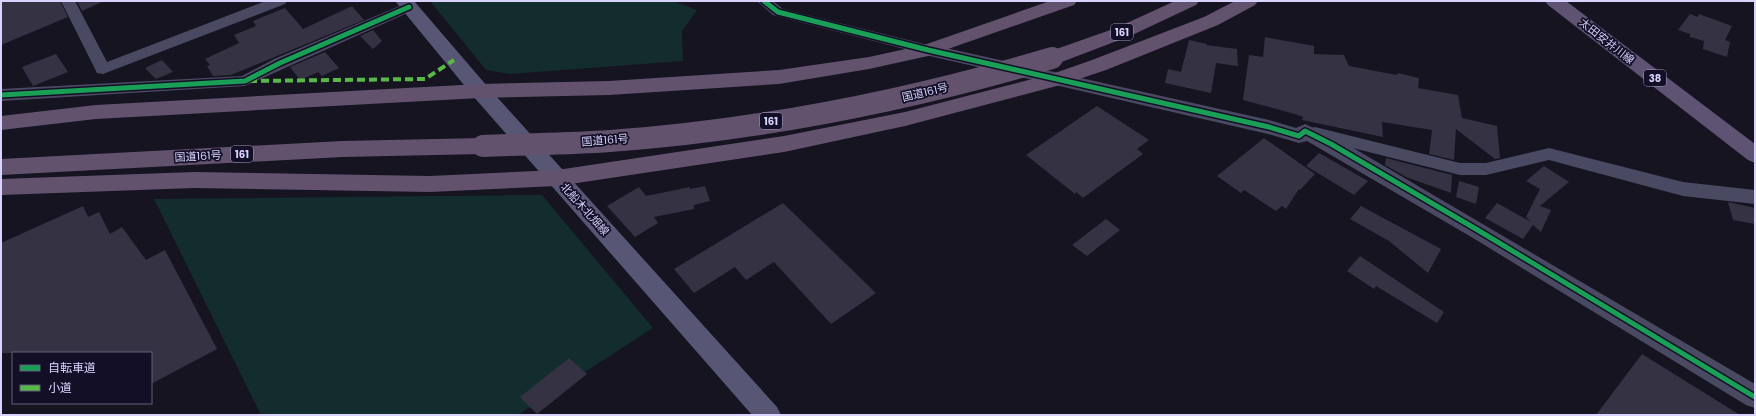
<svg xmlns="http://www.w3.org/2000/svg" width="1756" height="416" font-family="Poppins,'Noto Sans JP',sans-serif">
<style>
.green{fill:#132c2d}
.building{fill:#343243}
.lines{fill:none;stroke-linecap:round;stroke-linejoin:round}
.minor{fill:#4a4962;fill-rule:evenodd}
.tertiary{fill:#4a4962;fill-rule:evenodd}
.secondary{fill:#575674;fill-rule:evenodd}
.primary{fill:#5e5373;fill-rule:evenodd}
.trunk{fill:#62526e;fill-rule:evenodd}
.trunk-bridge{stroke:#62526e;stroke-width:22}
.quiet{stroke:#58b947;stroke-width:4;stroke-dasharray:8 4;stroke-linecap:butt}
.cycleway-casing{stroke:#130f26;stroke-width:8}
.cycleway{stroke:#1a9f57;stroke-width:5}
.labels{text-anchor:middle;stroke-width:3.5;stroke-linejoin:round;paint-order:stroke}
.shield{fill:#130f26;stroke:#9e99be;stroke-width:1}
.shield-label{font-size:10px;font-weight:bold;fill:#d9d4ff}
.street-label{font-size:11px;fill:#d9d4ff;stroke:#130f26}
</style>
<rect width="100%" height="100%" fill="#161421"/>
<g class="green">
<polygon points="430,1 673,1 697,10 682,31 683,61 509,74 486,70"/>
<polygon points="542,195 653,328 518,415 261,415 154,199"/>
</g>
<g class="building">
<polygon points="1,1 60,1 68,17 1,45"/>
<polygon points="77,1 104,1 82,11"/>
<polygon points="352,6 364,20 231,75 213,76 207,66 210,65 205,59 239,43 234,35 256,26 253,21 285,8 303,29"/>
<polygon points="1690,14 1698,17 1699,14 1732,26 1725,40 1730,42 1727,57 1703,49 1704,41 1690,37 1690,34 1678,30"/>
<polygon points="373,30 382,41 373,49 360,36"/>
<polygon points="1265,37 1314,46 1314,54 1344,55 1349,66 1397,75 1398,73 1419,78 1418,88 1458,95 1462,118 1497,126 1500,158 1495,159 1456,129 1454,160 1429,154 1432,130 1382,122 1383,137 1302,120 1303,117 1295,114 1243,100 1249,55 1263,57"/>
<polygon points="1189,40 1207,44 1206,45 1237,49 1238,66 1216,63 1211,93 1165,83 1168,69 1181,72"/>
<polygon points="325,52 339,68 322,76 318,72 300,80 290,67"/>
<polygon points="56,54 68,72 33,86 22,67"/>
<polygon points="162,60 173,72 156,79 145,68"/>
<polygon points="1097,106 1149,140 1137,149 1143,154 1083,198 1076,192 1075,194 1026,155"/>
<polygon points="1264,138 1315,174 1300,190 1299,189 1286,209 1282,206 1276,211 1244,190 1241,193 1217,176"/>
<polygon points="1319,153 1368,181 1354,195 1306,166"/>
<polygon points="1386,158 1452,175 1451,193 1406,177 1385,165"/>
<polygon points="1544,166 1569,182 1540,206 1551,210 1541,232 1533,225 1523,239 1485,218 1497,203 1531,222 1526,217 1540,189 1526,181"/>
<polygon points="1459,181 1479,187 1476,204 1456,197"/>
<polygon points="705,186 710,201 694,205 694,209 654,217 658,223 635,237 607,206 639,187 646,196 690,187 690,189"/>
<polygon points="1728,202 1755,208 1755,224 1733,220"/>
<polygon points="783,203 876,293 831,324 774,262 746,280 735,267 694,293 674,269"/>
<polygon points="83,206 88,217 99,212 110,234 122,227 146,260 165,250 217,349 151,384 151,353 1,353 1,243"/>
<polygon points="1361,206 1441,249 1428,273 1389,241 1350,219"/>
<polygon points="1106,219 1120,230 1087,256 1072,245"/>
<polygon points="1360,256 1444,312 1437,323 1376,286 1374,289 1347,271"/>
<polygon points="1642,354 1740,415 1596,415"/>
<polygon points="569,358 587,374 537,414 520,397"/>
</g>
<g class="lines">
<g class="minor">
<polygon points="61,1 75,1 107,62 266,1 287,1 285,4 103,74 97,73"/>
<polygon points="757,1 773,1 783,9 928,45 933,46 936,50 933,54 928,55 773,15"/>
<polygon points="409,2 414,4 416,7 414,10 245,86 1,101 1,89 242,76 274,59"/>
<polygon points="1315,127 1460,163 1486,163 1549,148 1683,182 1755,190 1755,204 1683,196 1549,160 1486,175 1460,175 1309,137 1307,133 1309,129"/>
</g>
<polygon class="tertiary" points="928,44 1269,120 1296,128 1305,124 1338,139 1755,384 1755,408 1746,405 1473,238 1307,141 1299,143 1268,134 921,54 919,50 921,46"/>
<polygon class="secondary" points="395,1 414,1 487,86 777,407 781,415 752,415 473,96"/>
<polygon class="primary" points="1545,1 1566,1 1755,144 1755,163 1748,160 1548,5"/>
<g class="trunk">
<polygon points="1050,1 1077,1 1074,5 928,56 869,69 779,84 609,95 480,98 96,119 1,130 1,116 96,105 480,84 609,81 779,70 869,57 924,45"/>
<polygon points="1175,1 1199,1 1196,5 1130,36 1059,63 1052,64 1045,63 1042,58 1045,53 1116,28"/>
<polygon points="1235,1 1258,1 1255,5 1218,25 1106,70 1064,84 905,126 784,152 557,186 430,192 194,188 1,195 1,179 194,172 430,176 557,170 784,136 905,112 1052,74 1092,60 1204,17"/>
<polygon points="483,138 490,141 493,146 490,151 483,154 342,157 1,175 1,159 342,141"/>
</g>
<path class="trunk-bridge" d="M483 146C525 144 568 144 610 141 761 130 907 101 1052 58"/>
<polyline class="quiet" points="249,81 425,79 454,60"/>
<defs>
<g id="cycleway">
<polyline points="764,1 778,12 928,50 1269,127 1299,136 1305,131 1331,144 1481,232 1755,397"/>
<polyline points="1,95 245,81 280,63 409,7"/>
</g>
</defs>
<use href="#cycleway" class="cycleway-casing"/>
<use href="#cycleway" class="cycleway"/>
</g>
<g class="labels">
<g class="shield">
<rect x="1111" y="24" width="22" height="16" rx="3"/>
<rect x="1644" y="70" width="22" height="16" rx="3"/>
<rect x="760" y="113" width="22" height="16" rx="3"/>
<rect x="231" y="146" width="22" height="16" rx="3"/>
</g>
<g class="shield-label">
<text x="1122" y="36">161</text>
<text x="1655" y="82">38</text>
<text x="771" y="125">161</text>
<text x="242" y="158">161</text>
</g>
<g class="street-label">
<text transform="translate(1607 41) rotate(38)" y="4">太田安井川線</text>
<text transform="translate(925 92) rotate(-13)" y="4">国道161号</text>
<text transform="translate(605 140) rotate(-4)" y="4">国道161号</text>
<text transform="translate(198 156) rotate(-3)" y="4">国道161号</text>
<text transform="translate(585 209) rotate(48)" y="4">北船木北畑線</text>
</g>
</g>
<rect width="1756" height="416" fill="none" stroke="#d9d4ff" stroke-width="4"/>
<rect x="12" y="352" width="140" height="52" fill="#130f26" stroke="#625e7d"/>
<rect x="20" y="365" width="20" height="6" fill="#1a9f57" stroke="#625e7d"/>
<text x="48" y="372" font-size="12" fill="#d9d4ff">自転車道</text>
<rect x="20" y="385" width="20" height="6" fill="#58b947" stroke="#625e7d"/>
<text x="48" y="392" font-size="12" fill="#d9d4ff">小道</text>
</svg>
